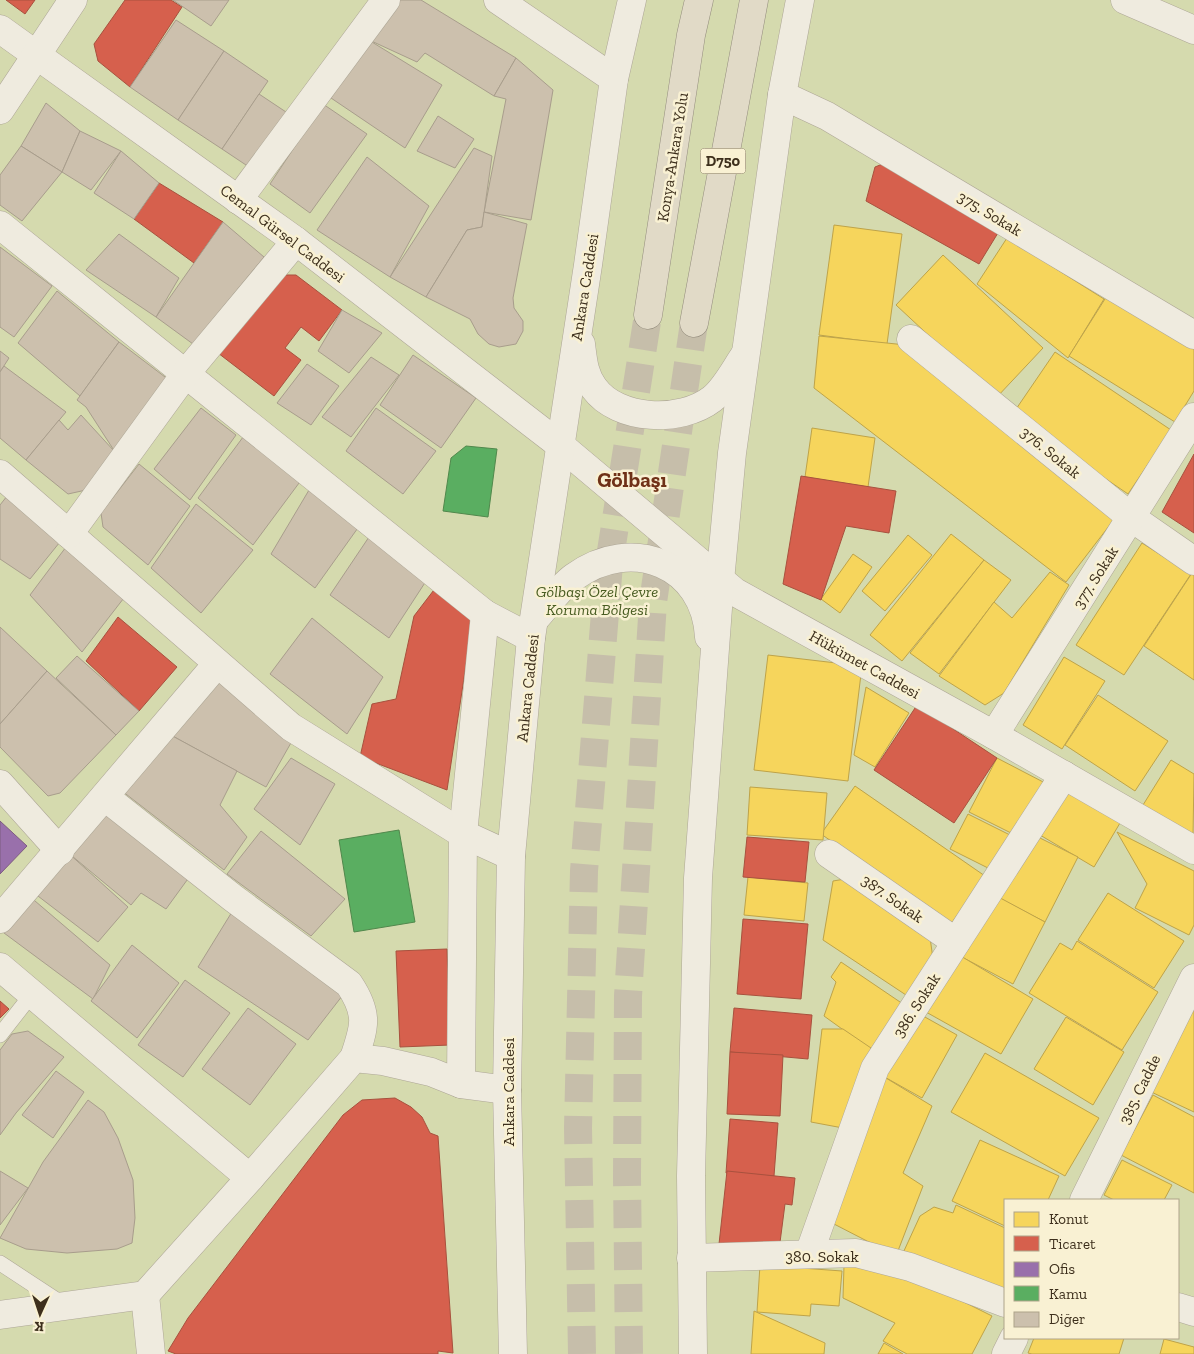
<svg xmlns="http://www.w3.org/2000/svg" width="1194" height="1354" font-family="'Zilla Slab',serif">
<style>
.green{fill:#d5daae;fill-rule:evenodd}
.homes{fill:#f6d55c;stroke:#bea349}
.shops{fill:#d6604d;stroke:#a8513e}
.offices{fill:#9970ab;stroke:#7d5c80}
.public{fill:#5aae61;stroke:#51884c}
.building{fill:#ccc0ad;stroke:#a89d8c}
.lines{fill:none;stroke-linecap:round;stroke-linejoin:round}
.trunk-tunnel{stroke:#c6beaa;stroke-width:28;stroke-dasharray:28 14;stroke-linecap:butt}
.service-casing{stroke:#ada696;stroke-width:16}
.minor-casing{stroke:#ada696;stroke-width:29}
.tertiary-casing{stroke:#ada696;stroke-width:29}
.trunk-casing{stroke:#938c7d;stroke-width:29}
.service{stroke:#efebdf;stroke-width:15}
.minor{stroke:#efebdf;stroke-width:28}
.tertiary{stroke:#efebdf;stroke-width:28}
.trunk{stroke:#e1dac7;stroke-width:28}
.labels{text-anchor:middle;stroke-width:5;stroke-linejoin:round;paint-order:stroke}
.shield{fill:#f9f1d3;stroke:#756953;stroke-width:1}
.shield-label{font-size:15px;font-weight:bold;fill:#3d2f1c}
.street-label{font-size:16px;fill:#3d2f1c;stroke:#f9f1d3}
.park-label{font-size:16px;font-style:italic;fill:#485c21;stroke:#f9f1d3}
.district-label{font-size:21px;font-weight:bold;fill:#6f3117;stroke:#f9f1d3}
</style>
<rect width="100%" height="100%" fill="#e8e2cd"/>
<path class="green" d="M0 0H1194V1354H0ZM1005 1200H1178V1338H1005Z"/>
<g class="homes">
<polygon points="834,225 902,234 887,344 819,335"/>
<polygon points="1007,238 1104,299 1068,358 977,284"/>
<polygon points="943,255 1043,348 996,398 896,305"/>
<polygon points="1110,291 1194,343 1194,391 1175,422 1069,356"/>
<polygon points="819,336 906,345 1119,513 1066,582 814,388"/>
<polygon points="1055,352 1171,430 1128,494 1012,415"/>
<polygon points="812,428 875,438 868,487 805,477"/>
<polygon points="951,534 984,560 902,661 870,635"/>
<polygon points="908,535 932,555 885,611 862,591"/>
<polygon points="1142,543 1191,574 1124,675 1076,645"/>
<polygon points="853,554 872,567 840,613 821,599"/>
<polygon points="984,560 1011,580 939,674 910,653"/>
<polygon points="1050,572 1069,585 1004,693 985,705 939,676 994,602 1012,618"/>
<polygon points="1192,573 1194,574 1194,680 1144,646"/>
<polygon points="768,655 862,666 848,781 754,770"/>
<polygon points="1064,657 1105,681 1062,749 1023,725"/>
<polygon points="866,687 909,713 875,767 854,755"/>
<polygon points="1098,695 1168,741 1135,791 1065,745"/>
<polygon points="997,758 1047,784 1019,837 969,812"/>
<polygon points="1171,760 1194,774 1193,836 1143,805"/>
<polygon points="855,786 985,876 951,924 821,834"/>
<polygon points="750,787 827,793 823,840 747,835"/>
<polygon points="1067,791 1120,823 1094,867 1040,835"/>
<polygon points="968,814 1010,835 992,870 950,849"/>
<polygon points="1117,832 1194,871 1194,925 1189,935 1135,908 1147,884"/>
<polygon points="1032,834 1078,857 1045,922 999,898"/>
<polygon points="748,877 808,883 804,921 744,915"/>
<polygon points="851,878 929,930 933,959 906,995 823,940 833,881"/>
<polygon points="991,893 1045,922 1013,984 958,955"/>
<polygon points="1108,893 1184,941 1154,988 1078,940"/>
<polygon points="1077,941 1158,992 1122,1050 1029,993 1060,943 1072,950"/>
<polygon points="959,955 1033,999 1001,1054 926,1012"/>
<polygon points="841,962 903,1004 874,1052 824,1016 836,982 831,977"/>
<polygon points="1194,1005 1194,1112 1147,1090"/>
<polygon points="916,1012 957,1035 922,1098 881,1075"/>
<polygon points="1066,1017 1124,1052 1093,1105 1034,1069"/>
<polygon points="822,1029 843,1029 871,1048 843,1128 811,1122"/>
<polygon points="985,1053 1099,1118 1065,1176 951,1112"/>
<polygon points="881,1075 932,1106 903,1173 923,1186 896,1256 834,1224"/>
<polygon points="1153,1095 1194,1117 1194,1193 1121,1155"/>
<polygon points="980,1140 1059,1176 1048,1200 1005,1200 1005,1226 952,1201"/>
<polygon points="1122,1160 1172,1185 1164,1200 1114,1200 1104,1195"/>
<polygon points="956,1205 1005,1228 1005,1298 903,1253 920,1216 934,1207 953,1213"/>
<polygon points="760,1265 842,1271 839,1306 811,1304 810,1316 757,1312"/>
<polygon points="844,1266 898,1269 992,1316 972,1354 907,1354 883,1341 895,1323 843,1298"/>
<polygon points="754,1311 825,1343 824,1354 751,1354"/>
<polygon points="1034,1338 1124,1338 1119,1354 1032,1354 1028,1353"/>
<polygon points="1164,1339 1194,1347 1194,1354 1160,1354"/>
<polygon points="884,1343 903,1354 878,1354"/>
</g>
<g class="shops">
<polygon points="6,0 35,0 25,14"/>
<polygon points="125,0 171,0 182,7 130,87 98,61 94,44"/>
<polygon points="890,161 1001,228 979,264 866,201 875,167"/>
<polygon points="159,183 223,222 194,263 134,219"/>
<polygon points="278,275 296,275 342,310 319,341 301,327 285,348 301,360 274,396 218,353"/>
<polygon points="1194,454 1194,533 1162,512"/>
<polygon points="801,476 896,491 889,533 846,526 821,600 783,584"/>
<polygon points="440,582 474,612 447,790 360,757 372,704 396,699 414,616"/>
<polygon points="118,617 177,667 139,711 86,661"/>
<polygon points="917,705 997,758 954,823 874,770"/>
<polygon points="747,837 809,842 805,882 743,877"/>
<polygon points="743,919 808,924 801,999 737,994"/>
<polygon points="447,949 450,1045 400,1047 396,951"/>
<polygon points="0,1001 9,1009 0,1018"/>
<polygon points="734,1008 812,1015 808,1059 730,1052"/>
<polygon points="730,1052 783,1055 780,1116 727,1114"/>
<polygon points="395,1098 411,1107 422,1117 430,1133 438,1136 453,1353 438,1351 438,1354 176,1354 168,1351 188,1318 343,1115 362,1100"/>
<polygon points="730,1119 778,1123 774,1176 726,1173"/>
<polygon points="727,1171 795,1178 792,1205 785,1204 779,1250 719,1244"/>
</g>
<polygon class="offices" points="0,821 27,846 0,874"/>
<g class="public">
<polygon points="466,446 497,449 488,517 443,511 451,458"/>
<polygon points="399,830 415,922 354,932 339,840"/>
</g>
<g class="building">
<polygon points="173,0 229,0 211,26"/>
<polygon points="398,0 421,0 516,58 494,96 425,53 417,62 367,39"/>
<polygon points="176,20 224,51 178,120 130,87"/>
<polygon points="367,39 442,85 405,148 331,98"/>
<polygon points="224,51 268,81 222,149 178,120"/>
<polygon points="516,58 553,90 531,220 484,212 506,99 494,96"/>
<polygon points="259,94 292,116 255,171 222,149"/>
<polygon points="46,103 80,131 62,172 21,146"/>
<polygon points="323,104 367,134 310,213 270,184"/>
<polygon points="438,116 474,139 455,168 417,151"/>
<polygon points="80,131 121,151 91,190 62,172"/>
<polygon points="21,146 62,172 22,221 0,205 0,175"/>
<polygon points="474,148 492,156 482,227 467,230 426,297 390,277"/>
<polygon points="121,151 159,183 134,219 94,193"/>
<polygon points="367,157 429,206 390,277 317,230"/>
<polygon points="484,212 527,224 513,298 514,308 523,321 523,331 516,344 499,347 489,344 478,334 470,319 426,297 467,230 482,227"/>
<polygon points="223,222 264,257 193,344 156,317"/>
<polygon points="119,234 179,278 156,317 86,270"/>
<polygon points="0,247 52,286 14,337 0,327"/>
<polygon points="57,291 119,342 80,396 18,343"/>
<polygon points="342,310 382,333 349,373 318,351"/>
<polygon points="119,342 169,380 115,452 86,407 77,400"/>
<polygon points="0,351 9,358 0,372"/>
<polygon points="413,355 476,398 441,448 380,405"/>
<polygon points="371,357 399,375 351,437 322,417"/>
<polygon points="307,364 339,386 311,425 277,403"/>
<polygon points="4,366 66,412 26,460 0,438 0,372"/>
<polygon points="201,408 236,435 190,500 154,469"/>
<polygon points="376,408 436,451 403,494 346,451"/>
<polygon points="81,415 115,452 86,490 68,494 26,460 59,420 68,430"/>
<polygon points="249,429 305,475 253,545 198,498"/>
<polygon points="139,464 190,506 148,565 103,527 101,513"/>
<polygon points="312,485 360,525 315,588 271,554"/>
<polygon points="11,491 64,537 30,579 0,559 0,505"/>
<polygon points="196,504 253,550 201,613 151,568"/>
<polygon points="373,531 430,575 389,638 330,595"/>
<polygon points="69,543 127,594 82,652 30,595"/>
<polygon points="312,618 383,677 347,734 270,674"/>
<polygon points="0,627 47,671 0,724"/>
<polygon points="77,656 139,711 116,735 56,678"/>
<polygon points="47,671 116,735 60,793 48,796 0,747 0,724"/>
<polygon points="219,671 296,734 266,787 167,733"/>
<polygon points="167,733 237,771 220,805 247,837 224,870 122,791"/>
<polygon points="291,758 335,784 300,845 254,809"/>
<polygon points="103,812 190,876 166,909 141,893 131,905 66,851"/>
<polygon points="261,831 345,899 311,936 227,874"/>
<polygon points="66,851 128,907 98,942 34,893"/>
<polygon points="28,895 110,965 93,999 0,930"/>
<polygon points="235,907 346,991 308,1040 198,967"/>
<polygon points="132,945 179,983 137,1038 91,1001"/>
<polygon points="185,980 230,1013 183,1077 138,1045"/>
<polygon points="248,1008 296,1044 250,1105 202,1069"/>
<polygon points="28,1031 64,1057 16,1113 0,1135 0,1050 12,1034"/>
<polygon points="56,1071 84,1092 53,1138 22,1115"/>
<polygon points="88,1100 104,1112 118,1138 133,1180 135,1218 132,1243 117,1249 67,1253 26,1249 0,1238 43,1162"/>
<polygon points="0,1171 28,1188 0,1225"/>
</g>
<g class="lines">
<g class="trunk-tunnel">
<polyline points="582,1354 578,1128 584,871 609,564 648,315"/>
<polyline points="629,1354 627,1177 628,996 653,602 694,323"/>
</g>
<defs>
<g id="service">
<polyline points="0,1035 32,994"/>
<polyline points="0,1263 64,1305"/>
</g>
<g id="minor">
<polyline points="498,0 614,79"/>
<polyline points="1125,0 1194,30"/>
<polyline points="782,95 827,116 1194,335"/>
<polyline points="238,200 386,0"/>
<polyline points="0,225 485,614 531,638"/>
<polyline points="911,339 1132,518 1194,561"/>
<polyline points="0,474 291,727 463,834 511,856"/>
<polyline points="69,534 186,373 296,241"/>
<polyline points="994,735 1194,417"/>
<polyline points="0,784 60,851"/>
<path d="M105 797 233 898 349 984C369 1014 365 1026 354 1058"/>
<polyline points="829,854 956,942"/>
<polyline points="0,919 217,664"/>
<polyline points="0,967 250,1178"/>
<polyline points="461,1084 463,834 485,614"/>
<polyline points="809,1254 875,1068 1064,775"/>
<polyline points="691,1258 856,1253 910,1267 1005,1303"/>
<polyline points="145,1295 151,1354"/>
<polyline points="1178,1307 1194,1312"/>
<polyline points="0,1315 145,1295 250,1178 354,1058 383,1061 431,1072 461,1084 507,1090"/>
</g>
<g id="tertiary">
<polyline points="0,29 296,241 560,445 735,592 994,735 1194,850"/>
<polyline points="0,110 73,0"/>
<path d="M581 344C583 360 584 375 594 388 618 421 681 423 712 399 725 389 735 369 744 356"/>
<path d="M534 620C547 606 559 588 574 577 632 535 705 564 709 637"/>
<polyline points="1084,1200 1194,978"/>
<polyline points="513,1354 507,1090 511,856 531,638 588,265 614,79 632,0"/>
<polyline points="693,1354 691,1176 698,878 720,581 732,453 782,95 800,0"/>
<polyline points="1006,1354 1014,1338"/>
</g>
<g id="trunk">
<polyline points="648,315 691,35 699,0"/>
<polyline points="694,323 754,0"/>
</g>
</defs>
<use href="#service" class="service-casing"/>
<use href="#minor" class="minor-casing"/>
<use href="#tertiary" class="tertiary-casing"/>
<use href="#trunk" class="trunk-casing"/>
<use href="#service" class="service"/>
<use href="#minor" class="minor"/>
<use href="#tertiary" class="tertiary"/>
<use href="#trunk" class="trunk"/>
</g>
<g class="labels">
<rect class="shield" x="700.5" y="148.5" width="45" height="25" rx="4"/>
<g class="shield-label">
<text x="723" y="166">D750</text>
</g>
<g class="street-label">
<text transform="translate(672 157) rotate(-81)" y="6">Konya-Ankara Yolu</text>
<text transform="translate(990 213) rotate(31)" y="6">375. Sokak</text>
<text transform="translate(283 233) rotate(37)" y="6">Cemal Gürsel Caddesi</text>
<text transform="translate(584 287) rotate(-81)" y="6">Ankara Caddesi</text>
<text transform="translate(1051 452) rotate(39)" y="6">376. Sokak</text>
<text transform="translate(1095 577) rotate(-58)" y="6">377. Sokak</text>
<text transform="translate(865 664) rotate(29)" y="6">Hükümet Caddesi</text>
<text transform="translate(527 688) rotate(-84)" y="6">Ankara Caddesi</text>
<text transform="translate(893 898) rotate(35)" y="6">387. Sokak</text>
<text transform="translate(916 1005) rotate(-57)" y="6">386. Sokak</text>
<text transform="translate(1139 1089) rotate(-64)" y="6">385. Cadde</text>
<text transform="translate(508 1092) rotate(-90)" y="6">Ankara Caddesi</text>
<text x="822" y="1262">380. Sokak</text>
</g>
<g class="park-label">
<text x="597" y="597">Gölbaşı Özel Çevre<tspan x="597" dy="18">Koruma Bölgesi</tspan></text>
</g>
<g class="district-label">
<text x="632" y="487">Gölbaşı</text>
</g>
</g>
<rect x="1004" y="1199" width="175" height="140" fill="#f9f1d3" stroke="#aea38a"/>
<rect x="1014" y="1212" width="25" height="15" fill="#f6d55c" stroke="#aea38a"/>
<text x="1049" y="1224" font-size="15" fill="#3d2f1c">Konut</text>
<rect x="1014" y="1236" width="25" height="15" fill="#d6604d" stroke="#aea38a"/>
<text x="1049" y="1249" font-size="15" fill="#3d2f1c">Ticaret</text>
<rect x="1014" y="1262" width="25" height="15" fill="#9970ab" stroke="#aea38a"/>
<text x="1049" y="1274" font-size="15" fill="#3d2f1c">Ofis</text>
<rect x="1014" y="1286" width="25" height="15" fill="#5aae61" stroke="#aea38a"/>
<text x="1049" y="1299" font-size="15" fill="#3d2f1c">Kamu</text>
<rect x="1014" y="1312" width="25" height="15" fill="#ccc0ad" stroke="#aea38a"/>
<text x="1049" y="1324" font-size="15" fill="#3d2f1c">Diğer</text>
<g transform="translate(40 1314) rotate(183)" stroke="#f9f1d3" stroke-width="4" paint-order="stroke">
<path d="M0-4L9 19L0 12L-9 19Z" fill="#3d2f1c"/>
<text y="-8" font-size="14" font-weight="bold" text-anchor="middle" fill="#3d2f1c">K</text>
</g>
</svg>
